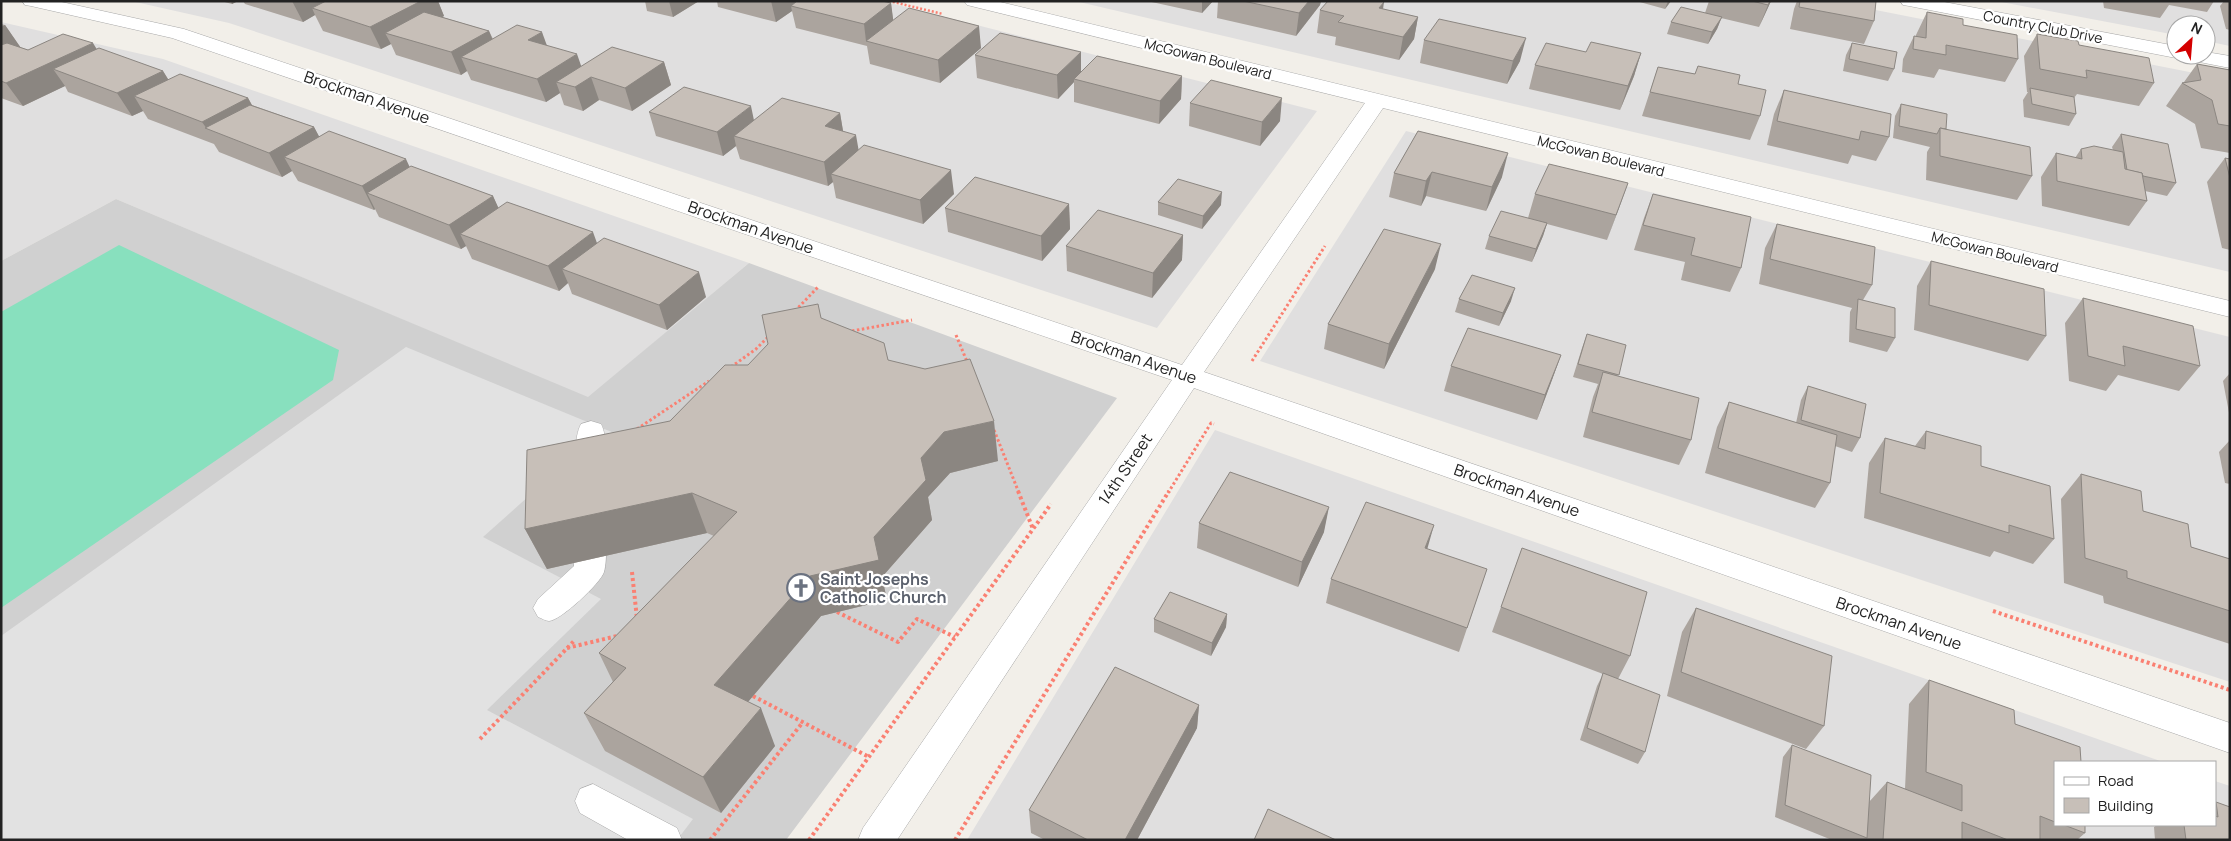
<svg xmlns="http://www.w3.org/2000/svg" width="2231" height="841" font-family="Manrope,sans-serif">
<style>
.residential{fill:#e0dfdf}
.religious{fill:#d0d0d0}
.pitch{fill:#88e0be}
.parking{fill:#e2e2e2}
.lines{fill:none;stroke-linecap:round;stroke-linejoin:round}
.minor-casing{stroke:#a9a9a9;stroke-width:1}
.path-far2{stroke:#fa8072;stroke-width:2.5;stroke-dasharray:2 2;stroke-linecap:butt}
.path-far1{stroke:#fa8072;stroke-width:3;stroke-dasharray:2.5 2.5;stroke-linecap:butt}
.path{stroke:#fa8072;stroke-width:4;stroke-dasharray:3 3;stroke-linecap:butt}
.minor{fill:#fff;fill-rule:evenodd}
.wall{fill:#aba49e}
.shaded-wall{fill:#8b8681}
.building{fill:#c7bfb8;stroke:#8b8681}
.labels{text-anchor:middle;stroke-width:4.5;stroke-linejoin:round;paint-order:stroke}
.far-street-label{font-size:14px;fill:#222;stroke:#fff}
.street-label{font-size:16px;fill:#222;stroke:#fff}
.worship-label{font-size:16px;font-weight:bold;fill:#5b616d;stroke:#fff;text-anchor:start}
</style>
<rect width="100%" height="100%" fill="#f2efe9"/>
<g class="residential">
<polygon points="131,1 882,1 1317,111 1157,328 229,23"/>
<polygon points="1075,1 1830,1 2230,80 2230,272"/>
<polygon points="1996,1 2230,1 2230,46 2206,41 2206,25 2176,25 2176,35"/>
<polygon points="1,22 163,59 749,263 588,398 116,199 1,261"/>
<polygon points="1406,131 2230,337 2230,682 1260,361"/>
<polygon points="1215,430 2163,762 2055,762 2055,825 2215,825 2215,781 2230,786 2230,840 967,840"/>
</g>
<polygon class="religious" points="116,199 588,397 749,263 1117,398 786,840 1,840 1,261"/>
<polygon class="pitch" points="119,245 339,350 333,380 1,608 1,312"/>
<polygon class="parking" points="406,347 619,435 548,479 483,537 601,599 487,710 693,819 677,840 1,840 1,636"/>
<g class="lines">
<defs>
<g id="minor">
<polygon points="22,1 57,1 184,29 1182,365 1365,103 967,5 964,1 996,1 2230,301 2230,317 1383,108 1204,372 2230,723 2230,753 1194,388 897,840 858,840 863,828 1172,380 172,38 31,6 25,5"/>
<polygon points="1900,1 1939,1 2176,46 2176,55 2206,55 2206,52 2230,56 2230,68 2184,59 2182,56 2176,58 1909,6 1903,5"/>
<path d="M591 421 601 424C608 436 607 470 600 481L590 485 580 481C573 470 574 436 581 424Z"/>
<path d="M590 511 601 514C606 524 608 560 604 572 601 583 560 621 549 621 546 621 541 618 538 617L533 608 538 599 574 566 575 522 579 514Z"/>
<polygon points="593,784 677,828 682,840 628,840 580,813 575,801 580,789"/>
</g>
</defs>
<use href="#minor" class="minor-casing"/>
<polyline class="path-far2" points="889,1 943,14"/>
<g class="path-far1">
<polyline points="795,311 818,287"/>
<polyline points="852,331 912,320"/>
<polyline points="956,335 968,364"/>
<polyline points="1252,361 1325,246"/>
<polyline points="731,367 756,349 769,336"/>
<polyline points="637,429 709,381"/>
<polyline points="994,430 1019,493"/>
<polyline points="1168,493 1211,423 1214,424"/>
</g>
<g class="path">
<polyline points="1018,491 1033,529"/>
<polyline points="632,572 637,619"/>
<polyline points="1993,611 2230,690"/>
<polyline points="837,612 898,642 917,619 955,637"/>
<polyline points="567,648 617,636"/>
<polyline points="753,696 869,757"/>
<polyline points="480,739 574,641"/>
<polyline points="710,840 803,722"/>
<polyline points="809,840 1051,504"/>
<polyline points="955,840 1169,491"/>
</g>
<use href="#minor" class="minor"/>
</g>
<g class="wall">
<polygon points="221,1 238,1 232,4"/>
<polygon points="243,1 438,1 444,16 442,17 489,31 493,39 547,46 581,66 664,62 671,85 632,111 599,100 583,111 564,105 560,93 546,102 471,80 467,71 461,75 396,55 391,44 381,49 323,31 315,15 303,22 245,4"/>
<polygon points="645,1 699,1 673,17 647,11"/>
<polygon points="717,1 882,1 891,3 893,21 981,48 940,83 870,64 867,46 796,28 792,11 776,22 718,7"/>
<polygon points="1147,1 1213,1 1202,13"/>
<polygon points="1218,1 1321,1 1320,5 1296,36 1217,18"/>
<polygon points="1636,1 1671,1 1665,9"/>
<polygon points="1709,1 1771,1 1759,27 1721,18 1717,29 1708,44 1667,34 1671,22 1705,13"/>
<polygon points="1797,1 1876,1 1874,21 1864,44 1790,29 1794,9"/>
<polygon points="2103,1 2214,1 2207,12 2169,5 2160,18 2104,8"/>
<polygon points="2224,1 2230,1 2230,30 2226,29 2220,6"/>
<polygon points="1383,9 1418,17 1414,39 1399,60 1335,45 1336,37 1317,33 1320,10"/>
<polygon points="1927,12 2018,59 2005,82 1939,69 1934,78 1902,72 1903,59 1914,36 1916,36 1916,35"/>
<polygon points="1,24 5,25 20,47 28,50 96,49 163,71 168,79 248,98 252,105 314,127 319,137 409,167 493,196 498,208 597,243 706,297 667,330 572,294 568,283 559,291 472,259 466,246 461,249 379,217 375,209 374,210 298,181 292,171 282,177 219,152 214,144 148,119 143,111 132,116 68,92 65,86 23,106 1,98"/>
<polygon points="2037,34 2079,45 2154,83 2139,106 2077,94 2074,98 2076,114 2069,126 2024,117 2023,100 2028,92 2027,92 2024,56"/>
<polygon points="1424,40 1520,61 1507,84 1420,63"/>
<polygon points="1852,43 1894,69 1888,81 1843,71 1846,55"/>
<polygon points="1586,52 1641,53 1634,76 1620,110 1529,89 1535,65"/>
<polygon points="975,55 1081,72 1182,76 1181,99 1159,124 1074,102 1074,82 1058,99 977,78"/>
<polygon points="2197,64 2230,70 2230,153 2201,148 2195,124 2166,106 2182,83 2184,82"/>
<polygon points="1698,66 1738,84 1760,116 1750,140 1642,116 1658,67 1695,74"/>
<polygon points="1784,90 1889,137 1876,161 1852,155 1848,164 1767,145 1774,114"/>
<polygon points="1190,103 1280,121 1260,146 1189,126"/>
<polygon points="1901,104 2032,176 2017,200 1926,180 1927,152 1930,147 1893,138 1895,116"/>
<polygon points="649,112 754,120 840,113 843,131 858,150 954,194 923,224 836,198 833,182 828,186 740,159 736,146 723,156 656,136"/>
<polygon points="1418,131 1502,177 1486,211 1426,196 1421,206 1389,197 1394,173"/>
<polygon points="2121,134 2176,183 2167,196 2145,191 2147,201 2129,226 2042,206 2041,177 2056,153 2075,158 2081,149 2113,150 2112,147"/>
<polygon points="2225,158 2230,159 2230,250 2222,248 2207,182"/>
<polygon points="1628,183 1607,240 1547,224 1543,236 1532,262 1485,249 1489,236 1528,218 1535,194"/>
<polygon points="1653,194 1741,268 1730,292 1681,280 1685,262 1634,250 1644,218"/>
<polygon points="1158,202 1221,205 1202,229 1158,215"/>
<polygon points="1069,204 1070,229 1042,261 948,232 945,208"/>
<polygon points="1777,224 1872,285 1863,300 1895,338 1887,352 1849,342 1850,312 1852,308 1759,284 1765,248"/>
<polygon points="1183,235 1182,260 1152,298 1067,271 1066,246"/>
<polygon points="1931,261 2046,336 2028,361 1914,330 1917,286"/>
<polygon points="1435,269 1384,369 1324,349 1328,324"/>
<polygon points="2083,298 2200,366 2179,391 2118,375 2106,391 2069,381 2065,323"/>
<polygon points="1459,299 1511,301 1499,326 1455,312"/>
<polygon points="821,318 888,360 998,461 950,473 928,497 932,520 882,577 887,600 821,616 748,702 775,746 721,813 605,751 584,713 613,682 599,653 714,536 707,533 547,569 525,529 748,365"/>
<polygon points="1587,334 1618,376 1691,440 1679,465 1583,437 1593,397 1598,384 1573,377 1582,348"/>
<polygon points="1561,355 1537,420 1444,391 1451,366"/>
<polygon points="2230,373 2230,418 2223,381"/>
<polygon points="1808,386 1860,438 1852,452 1835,446 1830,483 1815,508 1705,473 1717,427 1729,402 1796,423 1801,400"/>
<polygon points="1926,431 1981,466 2054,539 2033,564 1994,551 1990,557 1864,518 1869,463 1885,438 1915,446"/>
<polygon points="2230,440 2230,484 2225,483 2219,452"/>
<polygon points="2081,474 2143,511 2191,547 2230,559 2230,644 2104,603 2103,596 2064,583 2061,499"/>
<polygon points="1199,523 1324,532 1298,587 1197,548"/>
<polygon points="1522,548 1630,656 1618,679 1645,752 1638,764 1580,740 1597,686 1603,674 1492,632"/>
<polygon points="1487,569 1459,652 1326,603 1331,579"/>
<polygon points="1696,608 1824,726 1806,749 1667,696 1682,632"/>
<polygon points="1227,614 1226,627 1211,656 1154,632 1154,619"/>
<polygon points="1929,680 2015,724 2055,762 2055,825 2085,825 2085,833 2077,840 1832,840 1775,817 1783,757 1792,745 1869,802 1887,782 1905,789 1909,704"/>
<polygon points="1199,705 1197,728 1137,840 1045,840 1031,833 1029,810"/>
<polygon points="2216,802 2230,840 2155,840 2154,827 2157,825 2215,825 2215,803"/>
</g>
<g class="shaded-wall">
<polygon points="231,1 238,1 232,4"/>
<polygon points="292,1 341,1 312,8 315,15 303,22"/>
<polygon points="421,1 438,1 444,16 403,38 385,33 391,44 381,49 370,27"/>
<polygon points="669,1 699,1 673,17"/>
<polygon points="771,1 803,1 791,6 792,11 776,22"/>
<polygon points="1202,1 1213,1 1202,13"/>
<polygon points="1309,1 1321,1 1320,5 1296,36 1299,13"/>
<polygon points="1668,1 1671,1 1665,9"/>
<polygon points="1770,1 1771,1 1759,27 1768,5"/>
<polygon points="1384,2 1381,24 1379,8"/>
<polygon points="891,3 894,26 866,41 864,24"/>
<polygon points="1418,17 1414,39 1399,60 1403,37"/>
<polygon points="1722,17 1717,29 1708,44 1712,32"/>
<polygon points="5,25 21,48 1,56 1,27"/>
<polygon points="979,26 981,48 940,83 938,60"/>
<polygon points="489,31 498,53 461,57 467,71 461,75 451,52"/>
<polygon points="542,32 550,54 528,40"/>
<polygon points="1526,38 1520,61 1507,84 1513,61"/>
<polygon points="93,43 107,66 53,69 65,86 23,106 6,83"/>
<polygon points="1081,52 1081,75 1074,79 1074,82 1058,99 1057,75"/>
<polygon points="1641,53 1634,76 1620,110 1628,86"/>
<polygon points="577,54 585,77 556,82 560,93 546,102 537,79"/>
<polygon points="664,62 671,85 632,111 625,88"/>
<polygon points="163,71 177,94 134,96 143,111 132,116 117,93"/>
<polygon points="1182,76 1181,99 1159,124 1160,101"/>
<polygon points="591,77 599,100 583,111 575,87"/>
<polygon points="248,98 261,122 207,129 202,122"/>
<polygon points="1282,98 1280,121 1260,146 1262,122"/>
<polygon points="751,106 756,130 734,136 736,146 723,156 717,132"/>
<polygon points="840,113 844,137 825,126"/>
<polygon points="314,127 327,151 284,157 292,171 282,177 269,153"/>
<polygon points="856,135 860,158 831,174 833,182 828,186 824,162"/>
<polygon points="1508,153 1502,177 1486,211 1492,187"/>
<polygon points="406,159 417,183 367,193 375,209 374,210 362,186"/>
<polygon points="951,170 954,194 923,224 920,200"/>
<polygon points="1432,172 1426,196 1421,206 1426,181"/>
<polygon points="1628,183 1619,208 1607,240 1616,215"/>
<polygon points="1222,192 1221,205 1202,229 1203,216"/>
<polygon points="493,196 504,220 460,234 466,246 461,249 449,225"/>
<polygon points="1069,204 1070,229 1042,261 1041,236"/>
<polygon points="1547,223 1543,236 1532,262 1536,249"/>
<polygon points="593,232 602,257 562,269 568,283 559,291 548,266"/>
<polygon points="1183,235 1182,260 1152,298 1153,273"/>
<polygon points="1441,244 1435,269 1384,369 1389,344"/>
<polygon points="699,272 706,297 667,330 659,305"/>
<polygon points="1515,288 1511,301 1499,326 1503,313"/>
<polygon points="1561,355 1552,380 1537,420 1545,395"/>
<polygon points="994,421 998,461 950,473 928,497 932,520 882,577 887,600 821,616 730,723 714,685 810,576 874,537 921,458 944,432"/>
<polygon points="692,493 707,533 547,569 525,529"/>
<polygon points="1329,507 1324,532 1298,587 1302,562"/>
<polygon points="1434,525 1427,550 1425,548"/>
<polygon points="1227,614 1226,627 1211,656 1212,643"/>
<polygon points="1199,705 1197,728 1137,840 1125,840"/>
<polygon points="761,708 775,746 721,813 703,777"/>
</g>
<g class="building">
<polygon points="326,1 421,1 370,27 312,8"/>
<polygon points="797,1 882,1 891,3 864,24 791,6"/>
<polygon points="1243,1 1309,1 1299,13"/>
<polygon points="1328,1 1383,1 1384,2 1379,8 1418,17 1403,37 1338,22 1344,16 1320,10"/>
<polygon points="1752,1 1770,1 1768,5"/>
<polygon points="1800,1 1876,1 1874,21 1799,7"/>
<polygon points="1681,7 1722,17 1712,32 1671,22"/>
<polygon points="909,8 979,26 938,60 866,41"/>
<polygon points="424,12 489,31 451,52 385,33"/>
<polygon points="1927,12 1963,19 1963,25 2017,35 2018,59 1946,45 1946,55 1913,49 1914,36 1926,38"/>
<polygon points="1439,19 1526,38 1513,61 1424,40"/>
<polygon points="517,25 542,32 528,40 577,54 537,79 461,57"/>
<polygon points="1000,33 1081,52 1057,75 975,55"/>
<polygon points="63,34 93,43 6,83 1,81 1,45 7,43 28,50"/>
<polygon points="2037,34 2078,41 2079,45 2149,58 2154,83 2086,70 2087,78 2040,69"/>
<polygon points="1591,42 1641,53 1628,86 1535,65 1546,43 1586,52"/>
<polygon points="1852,43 1897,52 1894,69 1849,59"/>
<polygon points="612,47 664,62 625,88 591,77 575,87 556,82"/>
<polygon points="99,48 163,71 117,93 53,69"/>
<polygon points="1097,56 1182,76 1160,101 1074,79"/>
<polygon points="2197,64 2230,70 2230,126 2218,124 2212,100 2182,83 2201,80"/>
<polygon points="1698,66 1740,75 1738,84 1766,90 1760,116 1650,92 1658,67 1695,74"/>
<polygon points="180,74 248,98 202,122 134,96"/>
<polygon points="1211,80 1282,98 1262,122 1190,103"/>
<polygon points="684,87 751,106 717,132 649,112"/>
<polygon points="2030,88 2074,97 2076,114 2032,104"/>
<polygon points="1784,90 1891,114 1889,137 1861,131 1859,140 1777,121"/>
<polygon points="782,98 840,113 825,126 856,135 824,162 734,136"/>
<polygon points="1901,104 1947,114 1946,129 1940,128 1937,134 1899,126"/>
<polygon points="250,105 314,127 269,153 205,128"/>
<polygon points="1940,128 2030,147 2032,176 1940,156"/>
<polygon points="329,131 406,159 362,186 284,157"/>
<polygon points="1418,131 1508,153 1492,187 1432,172 1426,181 1394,173"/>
<polygon points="2121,134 2168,144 2176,183 2143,176 2142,173 2127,170"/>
<polygon points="864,145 951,170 920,200 831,174"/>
<polygon points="2094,146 2123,152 2125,169 2142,173 2147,201 2057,181 2056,153 2082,159 2081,149"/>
<polygon points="2225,158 2230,159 2230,178"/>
<polygon points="1549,164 1628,183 1616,215 1535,194"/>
<polygon points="411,166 493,196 449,225 367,193"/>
<polygon points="975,177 1069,204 1041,236 945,208"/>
<polygon points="1178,179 1222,192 1203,216 1158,202"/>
<polygon points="1653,194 1751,217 1741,268 1691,255 1695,238 1643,225"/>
<polygon points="507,202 593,232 548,266 460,234"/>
<polygon points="1098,210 1183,235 1153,273 1066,246"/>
<polygon points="1501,211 1547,223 1536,249 1489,236"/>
<polygon points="1777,224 1875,247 1872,285 1770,259"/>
<polygon points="1384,229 1441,244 1389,344 1328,324"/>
<polygon points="604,238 699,272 659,305 562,269"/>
<polygon points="1931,261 2044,289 2046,336 1929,305"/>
<polygon points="1472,275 1515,288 1503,313 1459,299"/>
<polygon points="2083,298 2193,326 2200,366 2123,346 2125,366 2088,356"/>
<polygon points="1858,299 1895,308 1895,338 1856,329"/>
<polygon points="818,304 821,318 884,343 888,360 925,369 970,359 994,421 944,432 921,458 926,480 874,537 879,560 810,576 714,685 761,708 703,777 584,713 626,668 599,653 737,512 692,493 525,529 527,450 670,421 725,365 748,365 768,344 762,315"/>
<polygon points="1468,328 1561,355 1545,395 1451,366"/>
<polygon points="1587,334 1626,345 1619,375 1578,364"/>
<polygon points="1603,372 1699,398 1691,440 1592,412"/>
<polygon points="1808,386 1866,404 1860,438 1801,420"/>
<polygon points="1729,402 1837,435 1830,483 1718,448"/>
<polygon points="1926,431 1981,446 1981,466 2050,486 2054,539 2009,525 2009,533 1880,493 1885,438 1925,449"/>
<polygon points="1230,472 1329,507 1302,562 1199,523"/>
<polygon points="2081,474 2141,491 2143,511 2188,524 2191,547 2230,559 2230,611 2127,578 2127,571 2085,558"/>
<polygon points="1366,502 1434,525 1425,548 1487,569 1467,628 1331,579"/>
<polygon points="1522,548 1647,592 1630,656 1501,607"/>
<polygon points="1170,592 1227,614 1212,643 1154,619"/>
<polygon points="1696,608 1832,656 1824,726 1681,672"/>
<polygon points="1115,667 1199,705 1125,840 1088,840 1029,810"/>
<polygon points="1603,673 1660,695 1645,752 1587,728"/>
<polygon points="1929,680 2014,710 2015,724 2080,747 2081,762 2055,762 2055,822 2040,816 2040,840 2008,840 1962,822 1962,840 1883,840 1887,782 1962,811 1962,785 1926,772"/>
<polygon points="1792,745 1871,775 1867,838 1785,805"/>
<polygon points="2216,802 2230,807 2230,840 2186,840 2184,825 2215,825 2215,816 2218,817"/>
<polygon points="1268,809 1336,840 1254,840"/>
<polygon points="2064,825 2085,825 2085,833"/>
</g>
<defs>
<symbol id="church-ring" viewBox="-11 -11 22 22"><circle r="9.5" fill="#fff" stroke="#6b7280" stroke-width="1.5"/><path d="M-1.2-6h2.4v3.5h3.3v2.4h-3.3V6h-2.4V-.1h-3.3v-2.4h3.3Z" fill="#6b7280"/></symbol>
</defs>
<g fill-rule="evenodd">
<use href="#church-ring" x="785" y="572" width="32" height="32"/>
</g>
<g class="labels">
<g class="far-street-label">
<text transform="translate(2043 27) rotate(11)" y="5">Country Club Drive</text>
<text transform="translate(1208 59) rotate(14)" y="5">McGowan Boulevard</text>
<text transform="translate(1601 156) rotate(14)" y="5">McGowan Boulevard</text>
<text transform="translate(1995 252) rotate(14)" y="5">McGowan Boulevard</text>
</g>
<g class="street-label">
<text transform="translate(367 97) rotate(19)" y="6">Brockman Avenue</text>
<text transform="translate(751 227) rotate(19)" y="6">Brockman Avenue</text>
<text transform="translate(1134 357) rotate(19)" y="6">Brockman Avenue</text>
<text transform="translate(1125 469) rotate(-56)" y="6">14th Street</text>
<text transform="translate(1517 490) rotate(19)" y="6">Brockman Avenue</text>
<text transform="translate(1899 623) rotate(19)" y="6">Brockman Avenue</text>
</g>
<g class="worship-label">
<text x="820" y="585">Saint Josephs<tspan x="820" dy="18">Catholic Church</tspan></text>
</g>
</g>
<rect width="2231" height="841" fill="none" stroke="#222222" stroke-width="5"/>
<rect x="2054" y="761" width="162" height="65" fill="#ffffff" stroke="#a7a7a7"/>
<rect x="2064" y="777" width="25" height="8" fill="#ffffff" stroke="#a7a7a7"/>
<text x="2098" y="786" font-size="15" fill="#222222">Road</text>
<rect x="2064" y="798" width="25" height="15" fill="#c7bfb8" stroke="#a7a7a7"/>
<text x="2098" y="811" font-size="15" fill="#222222">Building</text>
<g transform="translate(2191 40) rotate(26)"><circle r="24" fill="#ffffff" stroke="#a7a7a7"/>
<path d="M0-4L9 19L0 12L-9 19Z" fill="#d40000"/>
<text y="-8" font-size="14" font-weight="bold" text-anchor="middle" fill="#222222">N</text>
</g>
</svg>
